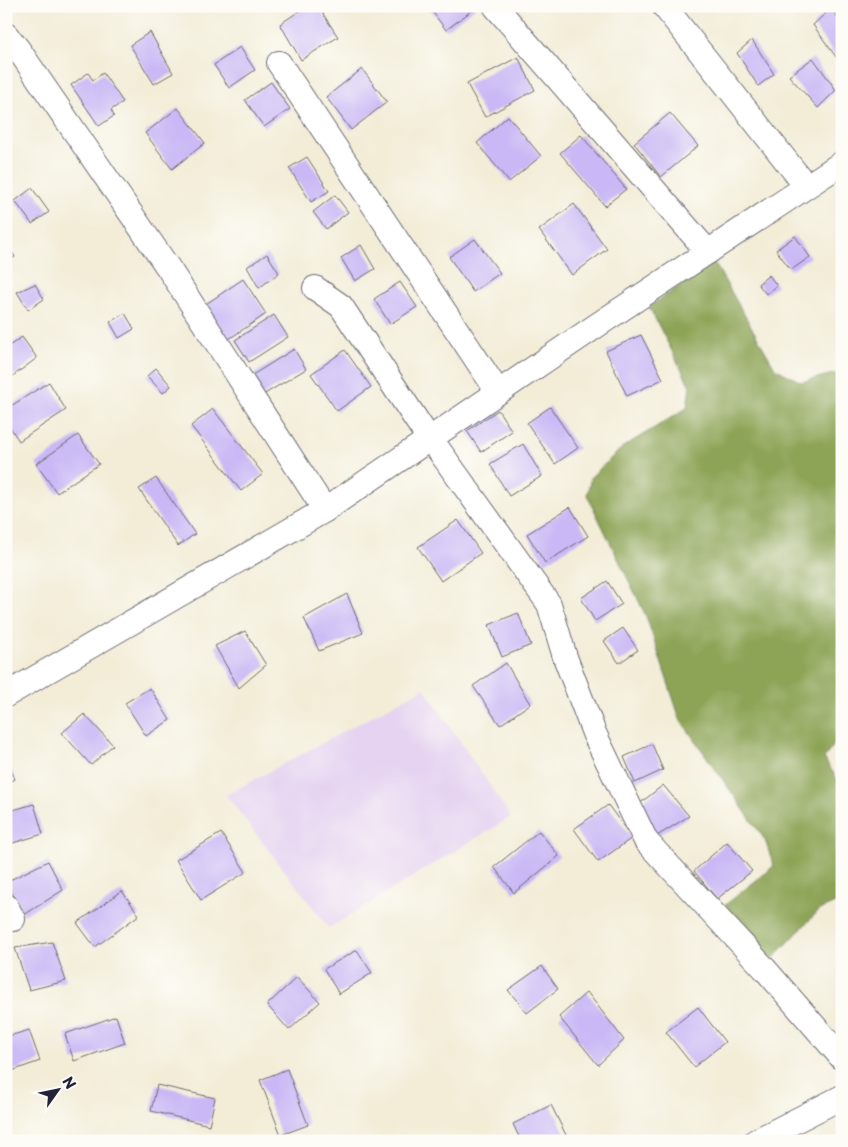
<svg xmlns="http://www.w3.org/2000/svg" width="848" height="1147" font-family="'Playpen Sans',sans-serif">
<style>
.built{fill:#e5d3f1}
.forest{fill:#8da456;stroke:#586348}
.building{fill:#c9b8f5}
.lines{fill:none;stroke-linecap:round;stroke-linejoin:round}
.minor-casing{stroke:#6b6972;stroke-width:26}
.minor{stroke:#fff;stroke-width:24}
</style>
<rect width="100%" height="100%" fill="#fdfcf7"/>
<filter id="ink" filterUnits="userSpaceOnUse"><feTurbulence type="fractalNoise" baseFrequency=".02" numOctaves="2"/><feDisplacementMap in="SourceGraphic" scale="10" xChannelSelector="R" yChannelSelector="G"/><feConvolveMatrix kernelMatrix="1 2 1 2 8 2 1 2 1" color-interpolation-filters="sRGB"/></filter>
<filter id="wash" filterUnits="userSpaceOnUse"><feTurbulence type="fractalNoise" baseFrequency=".0096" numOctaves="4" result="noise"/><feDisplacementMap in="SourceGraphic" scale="20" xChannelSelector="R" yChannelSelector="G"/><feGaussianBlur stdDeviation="1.12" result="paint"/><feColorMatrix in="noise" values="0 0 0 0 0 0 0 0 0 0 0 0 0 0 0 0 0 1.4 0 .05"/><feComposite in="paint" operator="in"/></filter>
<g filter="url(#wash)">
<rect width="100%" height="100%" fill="#f3edd8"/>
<polygon class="built" points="424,688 511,817 329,928 226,795"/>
<polygon class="forest" points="714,262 775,368 801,382 842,372 842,735 824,758 842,787 842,900 819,910 764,968 714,914 774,866 765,840 680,719 646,616 587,495 591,477 623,447 687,408 690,386 649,307"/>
<g id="blocks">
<g class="building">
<polygon points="307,6 318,6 338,37 301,60 280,24"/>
<polygon points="428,6 474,6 475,8 446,30"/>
<polygon points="831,8 842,23 842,59 839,61 813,25"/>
<polygon points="150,32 173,73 154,84 130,45"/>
<polygon points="752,40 774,74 758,86 737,53"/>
<polygon points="240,47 255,70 229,88 214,65"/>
<polygon points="518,57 535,90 485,117 467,84"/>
<polygon points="813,58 836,90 818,108 789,76"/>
<polygon points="362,69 387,102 351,130 326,97"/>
<polygon points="88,73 93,80 103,73 123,102 111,110 114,116 99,126 71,85"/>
<polygon points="271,82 290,109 264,127 245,100"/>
<polygon points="178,108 205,143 172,169 145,133"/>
<polygon points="670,113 698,146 661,177 634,143"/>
<polygon points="508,116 541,156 509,182 477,143"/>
<polygon points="581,135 626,189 605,206 560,153"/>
<polygon points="307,157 329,191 311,202 289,168"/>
<polygon points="32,188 49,212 32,224 15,201"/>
<polygon points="335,195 348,212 326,229 313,212"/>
<polygon points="574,204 607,249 572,275 539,230"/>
<polygon points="795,236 810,257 791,270 776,250"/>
<polygon points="475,239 500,273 473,292 449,257"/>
<polygon points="6,244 15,257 6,263"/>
<polygon points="361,245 375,269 355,281 341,258"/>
<polygon points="267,254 279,273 259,288 247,267"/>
<polygon points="769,275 777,286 766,294 758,284"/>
<polygon points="243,279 266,314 226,341 203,306"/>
<polygon points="400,282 417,307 390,324 374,299"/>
<polygon points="35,284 44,299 28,310 17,292"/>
<polygon points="125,313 134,329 119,338 110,322"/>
<polygon points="274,315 288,337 249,362 235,340"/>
<polygon points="641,335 663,379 627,396 606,351"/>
<polygon points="22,337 37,358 6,381 6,348"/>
<polygon points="294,349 306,369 258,398 246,379"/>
<polygon points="345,350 371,387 337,411 311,374"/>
<polygon points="156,368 171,386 163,393 147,376"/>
<polygon points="49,382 66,410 19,441 6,421 6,409"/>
<polygon points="550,407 578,448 555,464 527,423"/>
<polygon points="213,409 263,474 241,491 191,426"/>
<polygon points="498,410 512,431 481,452 467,431"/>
<polygon points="78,435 99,464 57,493 36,464"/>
<polygon points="523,444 542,476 509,496 490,464"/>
<polygon points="156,478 195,534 178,546 139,489"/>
<polygon points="570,507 588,536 545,563 527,534"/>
<polygon points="458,520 481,553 441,581 418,547"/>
<polygon points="607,581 622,604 595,621 581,598"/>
<polygon points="347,594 363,633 319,651 304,618"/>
<polygon points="518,613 531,645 502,657 489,625"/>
<polygon points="623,628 638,650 619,663 604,641"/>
<polygon points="245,631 266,665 239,688 215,646"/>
<polygon points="506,663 530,704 500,725 473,686"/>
<polygon points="150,688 170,720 146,736 125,703"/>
<polygon points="84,714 113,745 91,765 62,733"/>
<polygon points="652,744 663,770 635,783 624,757"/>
<polygon points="6,759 15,779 6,783"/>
<polygon points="663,785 689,816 657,836 638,805"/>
<polygon points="34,804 43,834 6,845 6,812"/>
<polygon points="608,805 632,838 598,862 574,829"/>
<polygon points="539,831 559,856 514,893 494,867"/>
<polygon points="221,833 246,872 201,900 176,860"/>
<polygon points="727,842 752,871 717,899 694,871"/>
<polygon points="48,861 63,890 24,915 6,882"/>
<polygon points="122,891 139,915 95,947 77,923"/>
<polygon points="52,942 66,981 29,990 15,948"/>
<polygon points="357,950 372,973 339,994 324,969"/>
<polygon points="542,966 558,989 527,1013 508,990"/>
<polygon points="297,977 320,1002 289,1030 267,1005"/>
<polygon points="587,992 624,1040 598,1065 559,1017"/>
<polygon points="698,1007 725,1042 694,1067 666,1032"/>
<polygon points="116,1016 125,1043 74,1061 65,1034"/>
<polygon points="29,1030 40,1061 9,1072 6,1063 6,1037"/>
<polygon points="287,1069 308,1125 281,1135 260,1080"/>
<polygon points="157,1085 215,1098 209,1125 151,1111"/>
<polygon points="551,1105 569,1141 521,1141 513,1124"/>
</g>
</g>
</g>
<g filter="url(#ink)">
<use href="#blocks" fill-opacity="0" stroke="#6b6972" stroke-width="1"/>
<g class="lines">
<defs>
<g id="minor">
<polyline points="495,6 708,252"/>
<polyline points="664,6 806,186"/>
<polyline points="6,35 18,49 169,269 325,510"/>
<polyline points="279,63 498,392"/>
<polyline points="315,288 341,306 429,439 438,449 549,604 565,657 594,733 646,841 764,968 842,1058"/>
<polyline points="6,695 325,510 596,326 842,163"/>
<polyline points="6,906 13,919"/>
<polyline points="756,1141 842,1097"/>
</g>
</defs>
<use href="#minor" class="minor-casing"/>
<use href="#minor" class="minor"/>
</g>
</g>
<rect width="848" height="1147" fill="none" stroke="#fdfcf7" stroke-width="25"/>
<g transform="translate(58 1090) rotate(57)" stroke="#fdfcf7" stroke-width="4" paint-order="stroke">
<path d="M0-4L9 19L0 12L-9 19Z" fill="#22223b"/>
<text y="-8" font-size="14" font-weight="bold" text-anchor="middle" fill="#22223b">N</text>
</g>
</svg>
